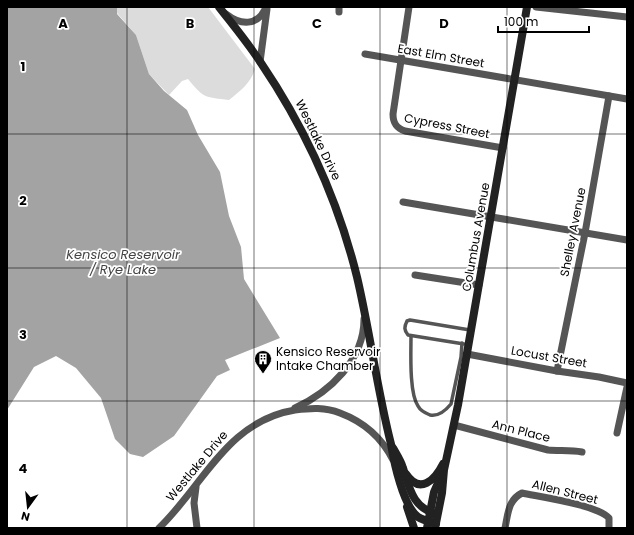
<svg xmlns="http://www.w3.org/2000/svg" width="634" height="535" font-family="Poppins,sans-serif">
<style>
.green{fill:#dcdcdc}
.water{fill:#a3a3a3}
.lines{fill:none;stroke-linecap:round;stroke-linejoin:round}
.lane{stroke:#555;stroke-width:3.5}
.street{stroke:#555;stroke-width:7}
.secondary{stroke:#222;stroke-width:8}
.grid{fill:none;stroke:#000;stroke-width:1;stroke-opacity:0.55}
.labels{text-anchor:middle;stroke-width:3.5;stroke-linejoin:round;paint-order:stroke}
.street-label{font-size:12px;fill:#000;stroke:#fff}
.poi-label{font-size:12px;fill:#000;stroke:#fff;text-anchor:start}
.water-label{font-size:13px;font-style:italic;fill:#444;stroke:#fff}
.grid-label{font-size:13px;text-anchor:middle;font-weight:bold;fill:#000;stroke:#fff;stroke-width:3.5;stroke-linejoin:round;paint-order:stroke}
</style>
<rect width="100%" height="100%" fill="#fff"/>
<path class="green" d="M117 7H208L255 69C251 83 240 91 229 100 206 97 204 99 188 79L182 81 169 95 149 74 136 35 117 13Z"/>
<polygon class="water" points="7,7 117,7 117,14 136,35 149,74 164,91 187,110 198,135 220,172 229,216 241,247 244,279 280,338 225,360 230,370 217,376 174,436 143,457 130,454 115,439 101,398 76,368 56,356 34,367 7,410"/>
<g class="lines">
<g class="lane">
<path d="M411 336C411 352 409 393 418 406 420 410 425 413 430 415 439 417 446 410 451 404L461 357 462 343"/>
<path d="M464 344 408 335C404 330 404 327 407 321L410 320 470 330"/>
</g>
<g class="street">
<path d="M409 7 393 114C393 123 396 128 405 131L503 148"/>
<polyline points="536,7 627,17"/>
<polyline points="339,12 339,7"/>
<path d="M226 14C240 25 258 27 266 7"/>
<polyline points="365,54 627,99"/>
<polyline points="260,62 267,9"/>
<polyline points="403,202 627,240"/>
<polyline points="415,275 479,285"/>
<polyline points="467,354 557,371 599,377 627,383"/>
<polyline points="557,371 585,233 609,96"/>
<path d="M295 408C330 392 364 360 364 319"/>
<path d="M454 425 548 450C559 451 571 450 582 452"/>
<polyline points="617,433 627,387"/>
<polyline points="196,487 194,503 197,528"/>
<path d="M159 528C204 485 227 421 295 410 311 408 325 407 340 413 364 422 382 438 393 460"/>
<path d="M505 528C508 514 508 500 522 493 541 497 597 505 609 518V528"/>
</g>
<g class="secondary">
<path d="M219 7C233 25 248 43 261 63 305 128 338 200 357 277 370 332 377 389 391 444 394 462 403 506 418 517 423 520 430 522 436 524"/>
<path d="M393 448C397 455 401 461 403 468 410 490 413 508 437 514"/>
<path d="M406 474C420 495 435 480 443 464"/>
<polyline points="407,507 414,528"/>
<polyline points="427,528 434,492 441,476"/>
<polyline points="435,528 442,493 444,470 458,405 527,7"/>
</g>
</g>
<path class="grid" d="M127 7V528M254 7V528M380 7V528M507 7V528M7 134H627M7 268H627M7 401H627"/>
<defs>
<symbol id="building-pin" viewBox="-11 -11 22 30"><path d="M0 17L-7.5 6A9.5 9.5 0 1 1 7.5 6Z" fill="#000" stroke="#fff"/><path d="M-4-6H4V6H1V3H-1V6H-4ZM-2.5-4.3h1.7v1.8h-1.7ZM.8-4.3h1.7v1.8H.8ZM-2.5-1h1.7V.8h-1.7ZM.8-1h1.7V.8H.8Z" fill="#fff"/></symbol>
</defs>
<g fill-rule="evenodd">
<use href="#building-pin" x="253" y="349" width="20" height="27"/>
</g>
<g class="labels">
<g class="street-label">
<text transform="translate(441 56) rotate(10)" y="4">East Elm Street</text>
<text transform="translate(447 126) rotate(11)" y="4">Cypress Street</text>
<text transform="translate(318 140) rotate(64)" y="4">Westlake Drive</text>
<text transform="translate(573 232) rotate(-79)" y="4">Shelley Avenue</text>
<text transform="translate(476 237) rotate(-80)" y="4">Columbus Avenue</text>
<text transform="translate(549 357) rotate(10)" y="4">Locust Street</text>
<text transform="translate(521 431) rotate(14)" y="4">Ann Place</text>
<text transform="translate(197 466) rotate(-50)" y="4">Westlake Drive</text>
<text transform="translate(565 492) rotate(14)" y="4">Allen Street</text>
</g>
<g class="poi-label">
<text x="276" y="356">Kensico Reservoir<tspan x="276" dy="14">Intake Chamber</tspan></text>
</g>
<g class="water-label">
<text x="123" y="259">Kensico Reservoir<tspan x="123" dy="15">/ Rye Lake</tspan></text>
</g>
</g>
<g class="grid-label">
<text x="63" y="28">A</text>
<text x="190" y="28">B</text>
<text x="317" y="28">C</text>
<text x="444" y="28">D</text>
<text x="23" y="71">1</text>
<text x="23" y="205">2</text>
<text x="23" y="339">3</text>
<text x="23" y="473">4</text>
</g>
<rect width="634" height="535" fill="none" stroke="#000000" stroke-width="16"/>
<g transform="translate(28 507) rotate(195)" stroke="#ffffff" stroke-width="3" paint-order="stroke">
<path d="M0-3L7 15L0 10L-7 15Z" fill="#000000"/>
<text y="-6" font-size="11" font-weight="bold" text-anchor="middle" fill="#000000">N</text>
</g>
<path d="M498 26v6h91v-6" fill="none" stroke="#000000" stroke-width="2"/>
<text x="504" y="26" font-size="12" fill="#000000" stroke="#ffffff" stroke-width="3" paint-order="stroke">100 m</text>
</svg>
